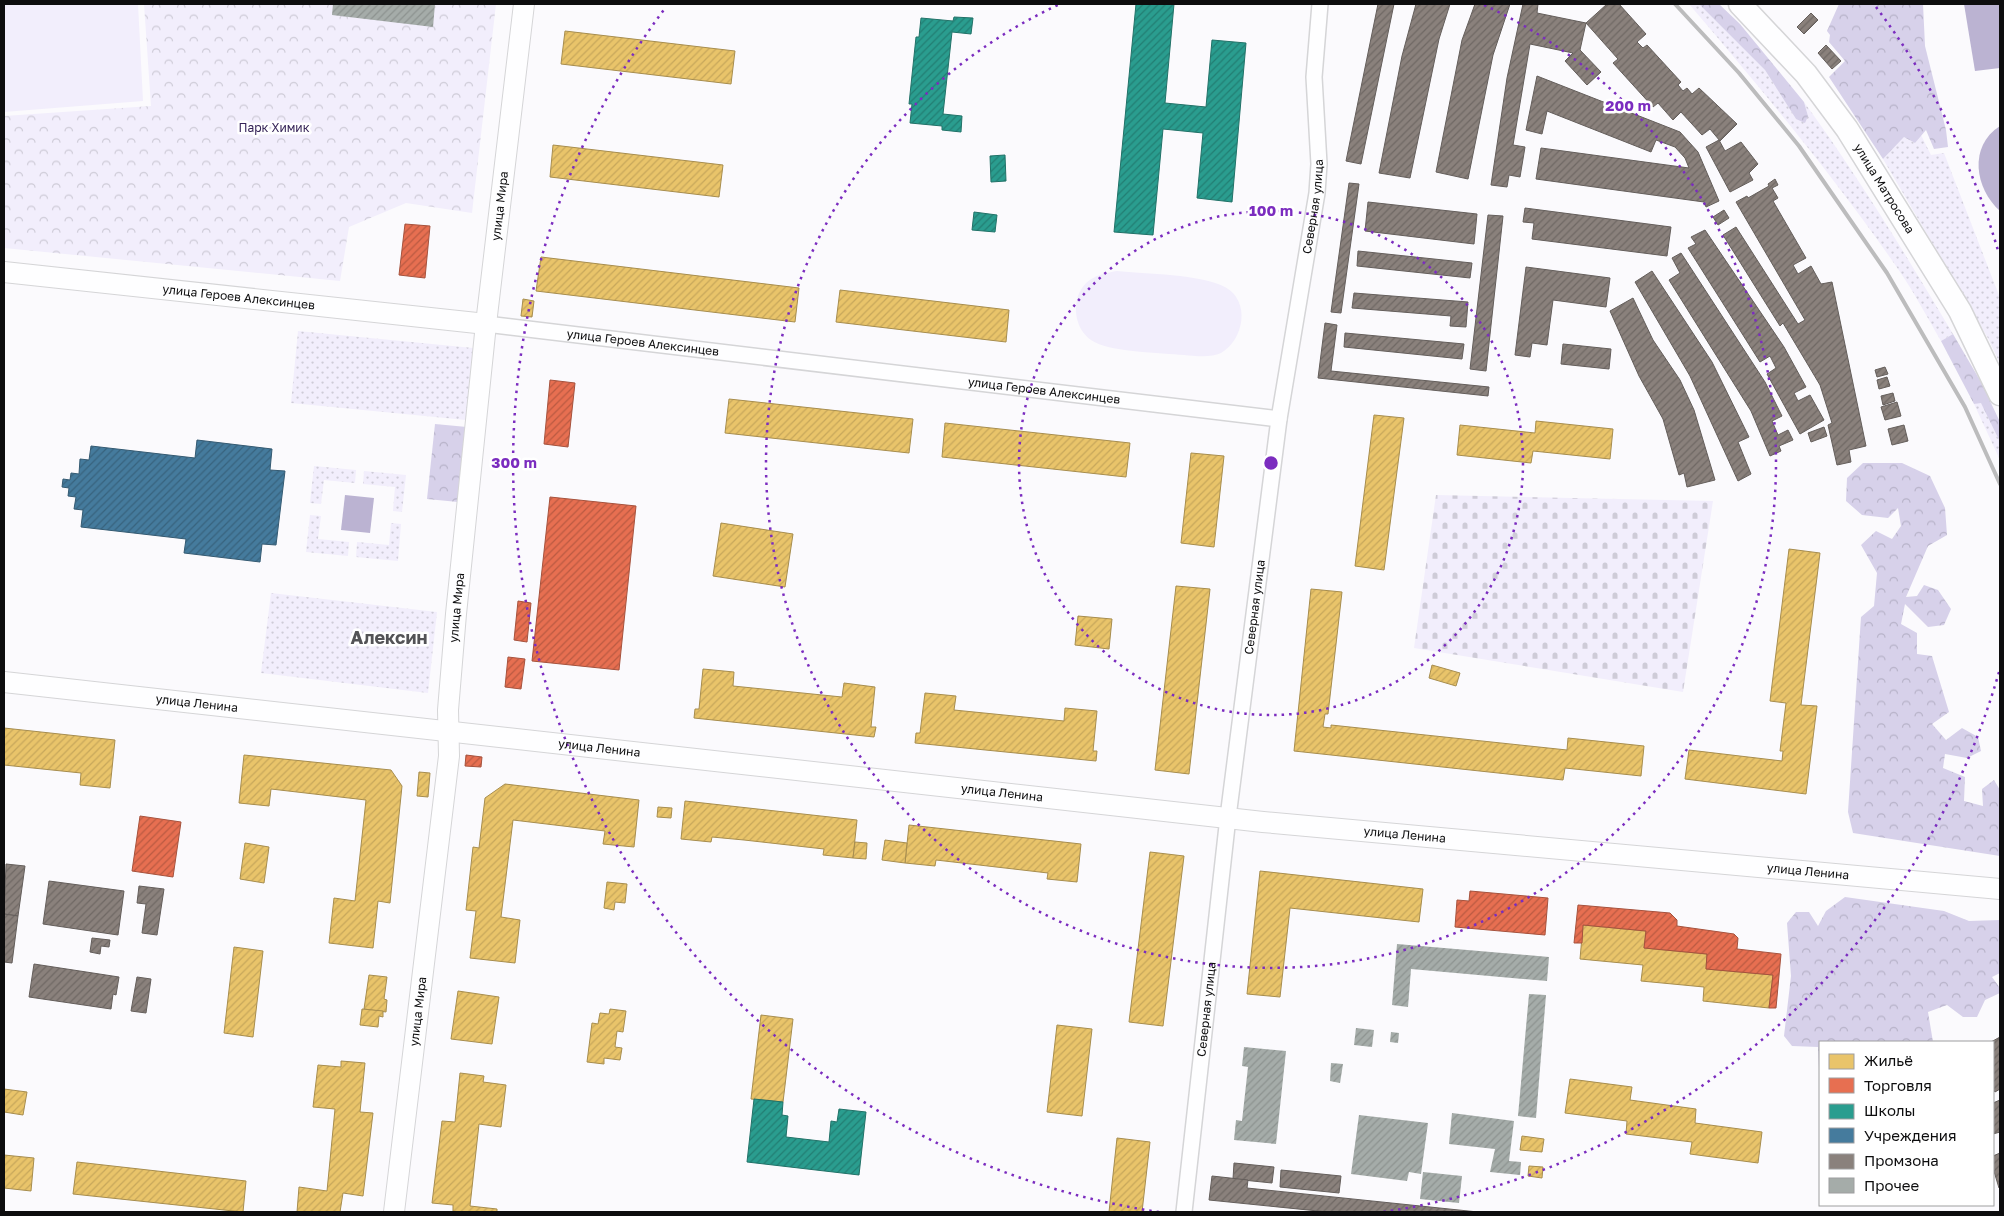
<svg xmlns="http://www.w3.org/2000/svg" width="2004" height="1216" font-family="'Golos Text',sans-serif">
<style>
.grass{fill:url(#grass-dots)}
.forest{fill:url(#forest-crowns)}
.cemetery{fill:url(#cemetery-stones)}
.park{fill:url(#park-crowns)}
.garden{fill:#f2eefc}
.water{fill:#bbb3d2}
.homes{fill:url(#homes-hatch);stroke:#a78d4e}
.shops{fill:url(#shops-hatch);stroke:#a6523d}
.schools{fill:url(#schools-hatch);stroke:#217268}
.public{fill:url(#public-hatch);stroke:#345a72}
.industry{fill:url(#industry-hatch);stroke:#645e5b}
.building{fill:url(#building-hatch)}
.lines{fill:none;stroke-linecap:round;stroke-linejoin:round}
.minor-casing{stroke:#d5d5d7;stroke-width:18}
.tertiary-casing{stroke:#d5d5d7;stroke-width:22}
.secondary-casing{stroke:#d5d5d7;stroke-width:25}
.minor{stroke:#fefeff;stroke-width:15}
.tertiary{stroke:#fefeff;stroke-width:20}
.secondary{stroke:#fefeff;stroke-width:22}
.rail{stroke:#bcbcbd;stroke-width:4}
.ring{fill:none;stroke:#7b2cbf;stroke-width:2.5;stroke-dasharray:2.5 5}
.labels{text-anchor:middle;stroke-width:5;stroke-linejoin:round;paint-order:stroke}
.park-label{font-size:12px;fill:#362458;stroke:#fff}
.street-label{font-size:12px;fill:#0d0d0e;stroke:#fff}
.district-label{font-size:18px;font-weight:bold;fill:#535356;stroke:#fff}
.centre{fill:#7b2cbf;stroke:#fff;stroke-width:2.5}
.ring-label{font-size:15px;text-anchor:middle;font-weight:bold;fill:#7b2cbf;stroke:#fff;stroke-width:5;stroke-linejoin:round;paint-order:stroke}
</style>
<defs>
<pattern id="grass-dots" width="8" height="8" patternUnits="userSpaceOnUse" patternTransform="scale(1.25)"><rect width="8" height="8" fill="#f2eefc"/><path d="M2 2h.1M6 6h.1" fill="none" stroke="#cecbd7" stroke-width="1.8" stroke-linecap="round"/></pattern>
<pattern id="forest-crowns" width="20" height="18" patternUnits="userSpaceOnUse" patternTransform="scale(1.25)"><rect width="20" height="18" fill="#d7d1ea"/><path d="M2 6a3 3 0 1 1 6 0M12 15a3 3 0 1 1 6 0" fill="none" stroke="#b7b2c8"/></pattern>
<pattern id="cemetery-stones" width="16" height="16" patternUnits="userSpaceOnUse" patternTransform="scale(1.25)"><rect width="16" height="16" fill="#f2eefc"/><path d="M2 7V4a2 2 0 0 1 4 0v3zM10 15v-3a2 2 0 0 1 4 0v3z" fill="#cecbd7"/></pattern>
<pattern id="park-crowns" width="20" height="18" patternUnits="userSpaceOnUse" patternTransform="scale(1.25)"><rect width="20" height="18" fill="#f2eefc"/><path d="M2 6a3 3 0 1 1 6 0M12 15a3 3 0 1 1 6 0" fill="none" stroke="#cecbd7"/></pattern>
<pattern id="homes-hatch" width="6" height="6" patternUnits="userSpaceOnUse" patternTransform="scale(1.25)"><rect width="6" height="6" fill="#e9c46a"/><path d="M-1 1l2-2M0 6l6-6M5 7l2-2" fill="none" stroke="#c7a75b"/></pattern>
<pattern id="shops-hatch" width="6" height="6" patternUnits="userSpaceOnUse" patternTransform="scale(1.25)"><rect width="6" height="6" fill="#e76f51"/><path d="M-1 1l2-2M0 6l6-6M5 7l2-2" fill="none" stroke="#ba5a42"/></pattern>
<pattern id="schools-hatch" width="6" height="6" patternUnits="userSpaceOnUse" patternTransform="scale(1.25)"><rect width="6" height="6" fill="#2a9d8f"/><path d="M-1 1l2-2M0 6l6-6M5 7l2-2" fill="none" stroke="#227e73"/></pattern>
<pattern id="public-hatch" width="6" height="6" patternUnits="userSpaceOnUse" patternTransform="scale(1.25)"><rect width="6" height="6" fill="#457b9d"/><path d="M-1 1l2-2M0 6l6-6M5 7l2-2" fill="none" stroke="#38637e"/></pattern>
<pattern id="industry-hatch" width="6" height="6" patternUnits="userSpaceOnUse" patternTransform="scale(1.25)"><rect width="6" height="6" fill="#8a817c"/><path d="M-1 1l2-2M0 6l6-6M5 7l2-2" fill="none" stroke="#6f6864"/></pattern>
<pattern id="building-hatch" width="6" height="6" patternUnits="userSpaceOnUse" patternTransform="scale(1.25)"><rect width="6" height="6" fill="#a5aca9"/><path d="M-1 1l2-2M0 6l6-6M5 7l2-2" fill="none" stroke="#8d9390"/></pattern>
</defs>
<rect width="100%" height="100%" fill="#fbfafd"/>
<g class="grass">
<path d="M1689 4H1699L1765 70 1796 119 1808 116 1804 102C1858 176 1906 255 1953 334L1941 341C1927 317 1914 292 1898 269 1834 176 1762 90 1689 4Z"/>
<polygon points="1921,135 1931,155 1944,153 2000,298 2000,364 1989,340 1883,159 1904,137 1915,143"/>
<polygon points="298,331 473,348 466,420 291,403"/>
<polygon points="1981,402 2000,442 2000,460 1974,404"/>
<polygon points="314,466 356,470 355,483 324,480 321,504 310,503"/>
<polygon points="364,471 406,475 402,512 393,511 395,487 363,484"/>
<polygon points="310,515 321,516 318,539 349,542 348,556 306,552"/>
<polygon points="391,523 401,524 398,561 356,557 357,542 389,545"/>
<polygon points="271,593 437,612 428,693 261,673"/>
</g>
<g class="forest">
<polygon points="1699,4 1719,4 1740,24 1804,102 1808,116 1805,123 1796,119 1765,70"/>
<polygon points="1839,4 1923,4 1925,46 1946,130 1948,147 1934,149 1926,130 1915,143 1904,137 1883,159 1829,77 1845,61 1829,42 1830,35 1827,31"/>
<polygon points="1953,334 1981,382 2000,422 2000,442 1981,403 1974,404 1941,341"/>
<polygon points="435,424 467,427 458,502 427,499"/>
<polygon points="1863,463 1902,463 1930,476 1945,508 1947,535 1928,546 1906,597 1917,596 1924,585 1938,590 1951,609 1944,625 1928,627 1905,604 1901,624 1917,633 1917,654 1932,656 1949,712 1932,724 1946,740 1962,728 1978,737 1981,751 1967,758 1945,754 1943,768 1965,777 1964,801 1983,806 1982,789 1994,780 2000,790 2000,856 1853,833 1848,812 1861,617 1874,606 1877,573 1861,545 1876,531 1892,539 1901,526 1898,508 1888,518 1862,515 1846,501 1847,478"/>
<polygon points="1845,897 1944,911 1969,921 2000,920 2000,973 1992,977 2000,988 2000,993 1985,1000 1977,1017 1963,1017 1947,1005 1928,1012 1933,1042 1820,1042 1820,1089 1818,1047 1792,1046 1784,1036 1791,976 1787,923 1796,912 1809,912 1818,926 1826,911"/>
</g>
<polygon class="cemetery" points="1436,495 1713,501 1683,692 1414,648"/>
<polygon class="park" points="144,4 496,4 472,213 406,203 349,227 340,281 4,248 4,116 151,106"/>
<g class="garden">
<polygon points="4,4 138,4 143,101 4,112"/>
<path d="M1117 271C1145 274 1201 274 1225 287 1251 301 1244 340 1221 353 1211 358 1195 356 1184 355 1162 353 1107 352 1091 340 1077 330 1073 311 1078 296 1085 278 1099 274 1117 271Z"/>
</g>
<g class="water">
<polygon points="1964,4 2000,4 2000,68 1975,71"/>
<path d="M2000 126V211C1975 189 1968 146 2000 126Z"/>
<polygon points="345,495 374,498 370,533 341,530"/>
</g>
<g class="homes">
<polygon points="565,31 735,51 731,84 561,64"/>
<polygon points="553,145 723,165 719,197 550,177"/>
<polygon points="541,257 799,288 795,322 536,291"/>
<polygon points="840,290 1009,310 1006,342 836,322"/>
<polygon points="523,299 534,301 532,317 521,316"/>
<polygon points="729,399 913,419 909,453 725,433"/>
<polygon points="1374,415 1404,418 1384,570 1355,566"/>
<polygon points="1536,421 1613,429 1610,459 1533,451 1531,463 1457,455 1460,425 1535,433"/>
<polygon points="945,423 1130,443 1126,477 942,457"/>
<polygon points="1191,453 1224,456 1214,547 1181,543"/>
<polygon points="721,523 793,534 785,587 713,576"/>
<polygon points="1789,549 1820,553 1801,705 1817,706 1806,794 1685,779 1689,750 1782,761 1783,751 1780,751 1786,703 1770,701"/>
<polygon points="1176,586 1210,589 1189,774 1155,770"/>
<polygon points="1311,589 1342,592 1328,714 1325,714 1323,727 1331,728 1331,725 1567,750 1568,738 1644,746 1641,776 1565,768 1563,780 1294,751"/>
<polygon points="1078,616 1112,619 1109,649 1075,645"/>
<polygon points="1432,665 1460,673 1456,686 1429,678"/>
<polygon points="703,669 734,672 733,686 842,697 844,683 875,687 871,727 876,727 874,737 694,718 695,709 699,709"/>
<polygon points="925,693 956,696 954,710 1064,721 1065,708 1097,711 1093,751 1097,751 1096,761 915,743 916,733 920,733"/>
<polygon points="4,728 115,740 110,788 80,785 81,773 4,765"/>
<polygon points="244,755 391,770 402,786 390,903 378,901 373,948 329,943 334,898 355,901 366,800 271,789 269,806 239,803"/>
<polygon points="419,772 430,773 428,797 417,796"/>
<polygon points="505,784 639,800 634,847 603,844 605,831 513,820 501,917 520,920 515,963 470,958 476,911 466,910 473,847 479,848 485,798"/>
<polygon points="685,801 857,820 853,858 823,855 824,849 744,840 712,837 711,842 681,839"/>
<polygon points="658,807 672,808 671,818 657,817"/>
<polygon points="909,825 1081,844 1077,882 1047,879 1048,873 936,860 935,866 905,863"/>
<polygon points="885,840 907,843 905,863 882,860"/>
<polygon points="855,842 867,843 866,859 853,858"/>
<polygon points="245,843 269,847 264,883 240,879"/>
<polygon points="1150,852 1184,856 1163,1026 1129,1022"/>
<polygon points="1260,871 1423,889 1419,922 1290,908 1280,997 1247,994"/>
<polygon points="607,882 627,884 625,903 615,902 614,910 604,908"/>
<polygon points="1583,925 1646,931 1644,948 1707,954 1706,969 1773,975 1769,1008 1703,1001 1704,987 1641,981 1643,965 1580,959"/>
<polygon points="234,947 263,951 253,1037 224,1033"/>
<polygon points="369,975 387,977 384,999 387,1000 386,1012 364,1009"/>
<polygon points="458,991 499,997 492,1044 451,1039"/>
<polygon points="362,1009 383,1011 383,1017 379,1016 378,1027 360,1025"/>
<polygon points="610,1009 626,1011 623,1032 617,1031 615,1047 622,1048 620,1060 604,1058 604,1064 587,1062 592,1023 598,1024 600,1013 609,1014"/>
<polygon points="761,1015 793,1019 783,1102 751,1099"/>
<polygon points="1057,1025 1092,1029 1082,1116 1047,1112"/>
<polygon points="341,1061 365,1063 360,1112 373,1113 363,1196 343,1193 340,1212 297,1212 299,1187 327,1191 335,1109 313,1107 318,1065 341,1067"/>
<polygon points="460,1073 484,1076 483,1082 506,1085 501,1127 479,1124 470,1206 497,1209 497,1212 453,1212 453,1205 432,1203 442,1121 455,1122"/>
<polygon points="1570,1079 1632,1087 1630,1100 1696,1109 1695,1123 1762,1132 1758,1163 1690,1154 1692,1142 1626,1134 1627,1121 1565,1113"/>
<polygon points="4,1089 27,1092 23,1115 4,1112"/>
<polygon points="1522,1136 1544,1139 1542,1152 1520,1150"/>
<polygon points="1117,1138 1150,1142 1142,1212 1109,1212"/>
<polygon points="4,1155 34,1158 31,1191 4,1188"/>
<polygon points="77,1162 246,1181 243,1212 73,1194"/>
<polygon points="1529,1166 1543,1167 1542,1178 1528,1176"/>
</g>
<g class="shops">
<polygon points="405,224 430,226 425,278 399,275"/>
<polygon points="550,380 575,383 568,447 544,444"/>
<polygon points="550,497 636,506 619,670 532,661"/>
<polygon points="518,601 531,603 527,642 514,640"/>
<polygon points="508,657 525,659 521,689 505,687"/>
<polygon points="466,755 482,757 481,767 465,766"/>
<polygon points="140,816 181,822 173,877 132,871"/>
<polygon points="1470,891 1548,898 1545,935 1455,927 1457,900 1469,901"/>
<polygon points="1578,905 1670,913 1677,920 1677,926 1734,934 1738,938 1737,949 1781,954 1776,1008 1769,1008 1773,975 1706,969 1707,954 1644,948 1646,931 1583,925 1582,943 1574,943"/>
</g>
<g class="schools">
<polygon points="1136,4 1174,4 1165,103 1206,107 1212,40 1246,43 1232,202 1197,198 1203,133 1163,129 1153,235 1114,232"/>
<polygon points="954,17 973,18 971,34 952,32 943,114 962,116 961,132 942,130 942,126 910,123 912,104 909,104 916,37 919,37 921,18 953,21"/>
<polygon points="1005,155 1006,181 991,182 990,156"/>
<polygon points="974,212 997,215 995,232 972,230"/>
<polygon points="754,1099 783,1102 782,1115 788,1116 786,1137 829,1142 831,1121 837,1122 839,1109 866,1112 859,1175 747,1162"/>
</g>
<polygon class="public" points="197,440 272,449 270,470 285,471 276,545 262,544 260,562 184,553 186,539 81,527 83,510 74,509 76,497 68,496 69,488 62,487 63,479 70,480 71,473 79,474 80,459 89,460 91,446 195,458"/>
<g class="industry">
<polygon points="1378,4 1394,4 1361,164 1346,161"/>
<polygon points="1416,4 1450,4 1439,39 1410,178 1379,173 1402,56"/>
<polygon points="1475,4 1510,4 1493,55 1468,179 1436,172 1462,40"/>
<polygon points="1523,4 1538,4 1537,13 1586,23 1580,50 1601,72 1587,85 1565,61 1573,53 1530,44 1513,145 1525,147 1520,177 1509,175 1507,187 1491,185 1507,78"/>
<polygon points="1607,4 1619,4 1646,34 1637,42 1643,48 1647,45 1681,82 1678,85 1683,91 1687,88 1692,94 1699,88 1737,124 1720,141 1710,129 1702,135 1681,112 1673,120 1658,103 1653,107 1613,63 1618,59 1586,23"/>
<polygon points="1811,13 1818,20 1804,34 1797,27"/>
<polygon points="1826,45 1841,61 1832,69 1818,53"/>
<polygon points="1537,76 1680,132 1698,152 1719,201 1706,207 1704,202 1536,179 1541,148 1689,168 1685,158 1675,147 1656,140 1651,152 1547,111 1542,134 1526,130"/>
<polygon points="1719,140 1725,151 1741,142 1758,164 1749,173 1753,180 1730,192 1706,147"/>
<polygon points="1775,179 1778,185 1772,188 1778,198 1773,201 1806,258 1793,265 1798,274 1811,266 1821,284 1832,282 1866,446 1849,450 1851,462 1837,465 1828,425 1832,423 1820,385 1783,323 1780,326 1723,235 1736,227 1798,324 1805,320 1736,202 1747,196 1748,198 1769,186 1768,184"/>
<polygon points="1349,183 1359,184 1341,313 1331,312"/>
<polygon points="1368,202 1477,214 1474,244 1365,231"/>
<polygon points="1525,208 1671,227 1667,256 1532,239 1534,223 1523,222"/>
<polygon points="1724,210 1729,218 1718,225 1713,217"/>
<polygon points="1488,215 1503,216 1486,371 1470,369"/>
<polygon points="1705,230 1784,347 1806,387 1794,393 1798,401 1810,395 1824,420 1800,434 1767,374 1776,368 1770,356 1760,362 1688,248 1696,244 1691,237"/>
<polygon points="1358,251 1472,263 1470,278 1357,266"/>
<polygon points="1681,253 1765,382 1782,416 1772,421 1778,435 1788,430 1793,440 1779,446 1781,451 1770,456 1751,411 1669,280 1680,273 1672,258"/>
<polygon points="1526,267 1610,278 1606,307 1553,300 1547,345 1532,343 1530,357 1515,355"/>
<polygon points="1652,271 1712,362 1749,437 1738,442 1751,474 1738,481 1690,376 1635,282"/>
<polygon points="1354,293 1468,302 1466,327 1450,326 1451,316 1352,308"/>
<polygon points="1633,298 1653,340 1680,380 1694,410 1715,480 1687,487 1684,473 1679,475 1663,419 1639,376 1610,311"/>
<polygon points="1325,323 1337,325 1331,371 1489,387 1488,396 1318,378"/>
<polygon points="1345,333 1464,344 1462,359 1344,347"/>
<polygon points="1563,344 1611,349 1609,369 1561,364"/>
<polygon points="1885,367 1888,374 1877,377 1875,370"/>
<polygon points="1887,377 1890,386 1879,389 1877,380"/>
<polygon points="1893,393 1895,401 1883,405 1881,396"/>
<polygon points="1897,402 1901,416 1885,420 1881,407"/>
<polygon points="1904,425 1908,441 1892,445 1888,429"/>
<polygon points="1824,427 1827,436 1811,442 1808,433"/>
<polygon points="6,864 25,866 18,916 4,914"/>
<polygon points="49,881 124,891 118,935 43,924"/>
<polygon points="139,886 164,889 157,935 142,933 146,904 137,903"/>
<polygon points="4,914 18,916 12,963 4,962"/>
<polygon points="92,938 110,940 109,947 101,946 100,954 90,952"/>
<polygon points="34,964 119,977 116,995 113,994 111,1009 29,997"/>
<polygon points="137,977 151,979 146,1013 131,1011"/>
<polygon points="2000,1037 2000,1089 1995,1092 1993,1089 1991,1042"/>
<polygon points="2000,1100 2000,1132 1993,1134 1993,1103"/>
<polygon points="2000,1153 2000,1187 1999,1188 1993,1168 1993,1156"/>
<polygon points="1234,1163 1274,1167 1272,1183 1233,1179"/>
<polygon points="1281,1170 1341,1176 1339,1193 1280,1187"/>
<polygon points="1212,1176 1248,1180 1247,1188 1478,1212 1328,1212 1209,1200"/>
</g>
<g class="building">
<polygon points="333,4 435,4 433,27 332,15"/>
<polygon points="1397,944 1549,957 1547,981 1411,969 1408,1007 1392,1005"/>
<polygon points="1529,994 1546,995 1536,1118 1518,1116"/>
<polygon points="1356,1028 1374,1030 1372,1047 1354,1045"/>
<polygon points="1391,1032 1399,1033 1398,1043 1390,1042"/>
<polygon points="1244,1047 1286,1051 1276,1144 1234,1140 1236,1120 1242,1121 1248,1067 1242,1066"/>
<polygon points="1331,1063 1343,1064 1340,1083 1330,1081"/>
<polygon points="1452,1113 1514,1121 1509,1161 1521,1162 1520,1175 1490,1172 1495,1149 1449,1144"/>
<polygon points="1359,1115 1428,1123 1421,1174 1409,1172 1407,1181 1351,1174"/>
<polygon points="1423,1172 1462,1176 1459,1203 1420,1199"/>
</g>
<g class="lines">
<defs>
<g id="minor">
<path id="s1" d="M486 324 1279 419"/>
<path id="s2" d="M1184 1212 1228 817 1279 419 1317 193 1319 164 1314 77 1320 4"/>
</g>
<g id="tertiary">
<path id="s3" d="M4 272 486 324"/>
<path id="s4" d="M4 682 1263 822 2000 889"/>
<path id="s5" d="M394 1212 449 756 448 710 456 614 486 324 524 4"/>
</g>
<g id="secondary">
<path id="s6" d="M1740 4 1806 74 1847 129 1960 311 2000 394"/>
</g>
</defs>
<use href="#minor" class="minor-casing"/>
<use href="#tertiary" class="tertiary-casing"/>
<use href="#secondary" class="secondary-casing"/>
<use href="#minor" class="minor"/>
<use href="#tertiary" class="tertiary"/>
<use href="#secondary" class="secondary"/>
<polyline class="rail" points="1675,4 1739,73 1799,146 1887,273 1965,407 2000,484"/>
</g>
<g class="ring">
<circle cx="1271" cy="463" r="252"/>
<path d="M1484 5A505 505 0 1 1 1058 5"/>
<path d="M1999 672A757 757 0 0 1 1383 1212M1159 1212A757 757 0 0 1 666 7M1876 7A757 757 0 0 1 1999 254"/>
</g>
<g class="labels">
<g class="park-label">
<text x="274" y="132">Парк Химик</text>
</g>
<g class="street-label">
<text dy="4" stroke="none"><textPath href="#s6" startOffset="235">улица Матросова</textPath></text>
<text dy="4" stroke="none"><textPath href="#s5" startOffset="1012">улица Мира</textPath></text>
<text dy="4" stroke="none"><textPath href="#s2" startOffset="1014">Северная улица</textPath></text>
<text dy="4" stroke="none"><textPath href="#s3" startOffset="236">улица Героев Алексинцев</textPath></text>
<text dy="4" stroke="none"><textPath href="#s1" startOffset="158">улица Героев Алексинцев</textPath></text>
<text dy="4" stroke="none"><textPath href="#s1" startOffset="562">улица Героев Алексинцев</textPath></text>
<text dy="4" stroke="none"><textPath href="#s5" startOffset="608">улица Мира</textPath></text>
<text dy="4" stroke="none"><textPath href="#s2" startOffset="609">Северная улица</textPath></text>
<text dy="4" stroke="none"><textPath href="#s4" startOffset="194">улица Ленина</textPath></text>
<text dy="4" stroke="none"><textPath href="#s4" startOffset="599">улица Ленина</textPath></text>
<text dy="4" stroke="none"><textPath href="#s4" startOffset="1004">улица Ленина</textPath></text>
<text dy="4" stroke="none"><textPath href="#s4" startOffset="1409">улица Ленина</textPath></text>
<text dy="4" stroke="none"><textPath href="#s4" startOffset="1814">улица Ленина</textPath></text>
<text dy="4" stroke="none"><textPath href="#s2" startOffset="204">Северная улица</textPath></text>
<text dy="4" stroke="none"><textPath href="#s5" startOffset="202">улица Мира</textPath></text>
</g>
<g class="district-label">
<text x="389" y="644">Алексин</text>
</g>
</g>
<circle cx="1271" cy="463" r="8" class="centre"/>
<g class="ring-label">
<text x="1628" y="111">200 m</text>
<text x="1271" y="216">100 m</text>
<text x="514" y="468">300 m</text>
</g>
<rect width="2004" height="1216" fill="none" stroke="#0d0d0e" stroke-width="10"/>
<rect x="1819" y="1041" width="175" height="165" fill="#ffffff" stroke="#9e9e9f"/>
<rect x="1829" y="1054" width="25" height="15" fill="#e9c46a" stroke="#9e9e9f"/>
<text x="1864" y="1066" font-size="15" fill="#0d0d0e">Жильё</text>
<rect x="1829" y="1078" width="25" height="15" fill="#e76f51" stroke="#9e9e9f"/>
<text x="1864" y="1091" font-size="15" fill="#0d0d0e">Торговля</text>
<rect x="1829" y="1104" width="25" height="15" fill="#2a9d8f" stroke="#9e9e9f"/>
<text x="1864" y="1116" font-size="15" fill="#0d0d0e">Школы</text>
<rect x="1829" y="1128" width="25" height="15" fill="#457b9d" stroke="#9e9e9f"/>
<text x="1864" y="1141" font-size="15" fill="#0d0d0e">Учреждения</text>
<rect x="1829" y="1154" width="25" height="15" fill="#8a817c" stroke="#9e9e9f"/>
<text x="1864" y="1166" font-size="15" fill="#0d0d0e">Промзона</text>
<rect x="1829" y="1178" width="25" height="15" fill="#a5aca9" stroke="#9e9e9f"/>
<text x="1864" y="1191" font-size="15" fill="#0d0d0e">Прочее</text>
</svg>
